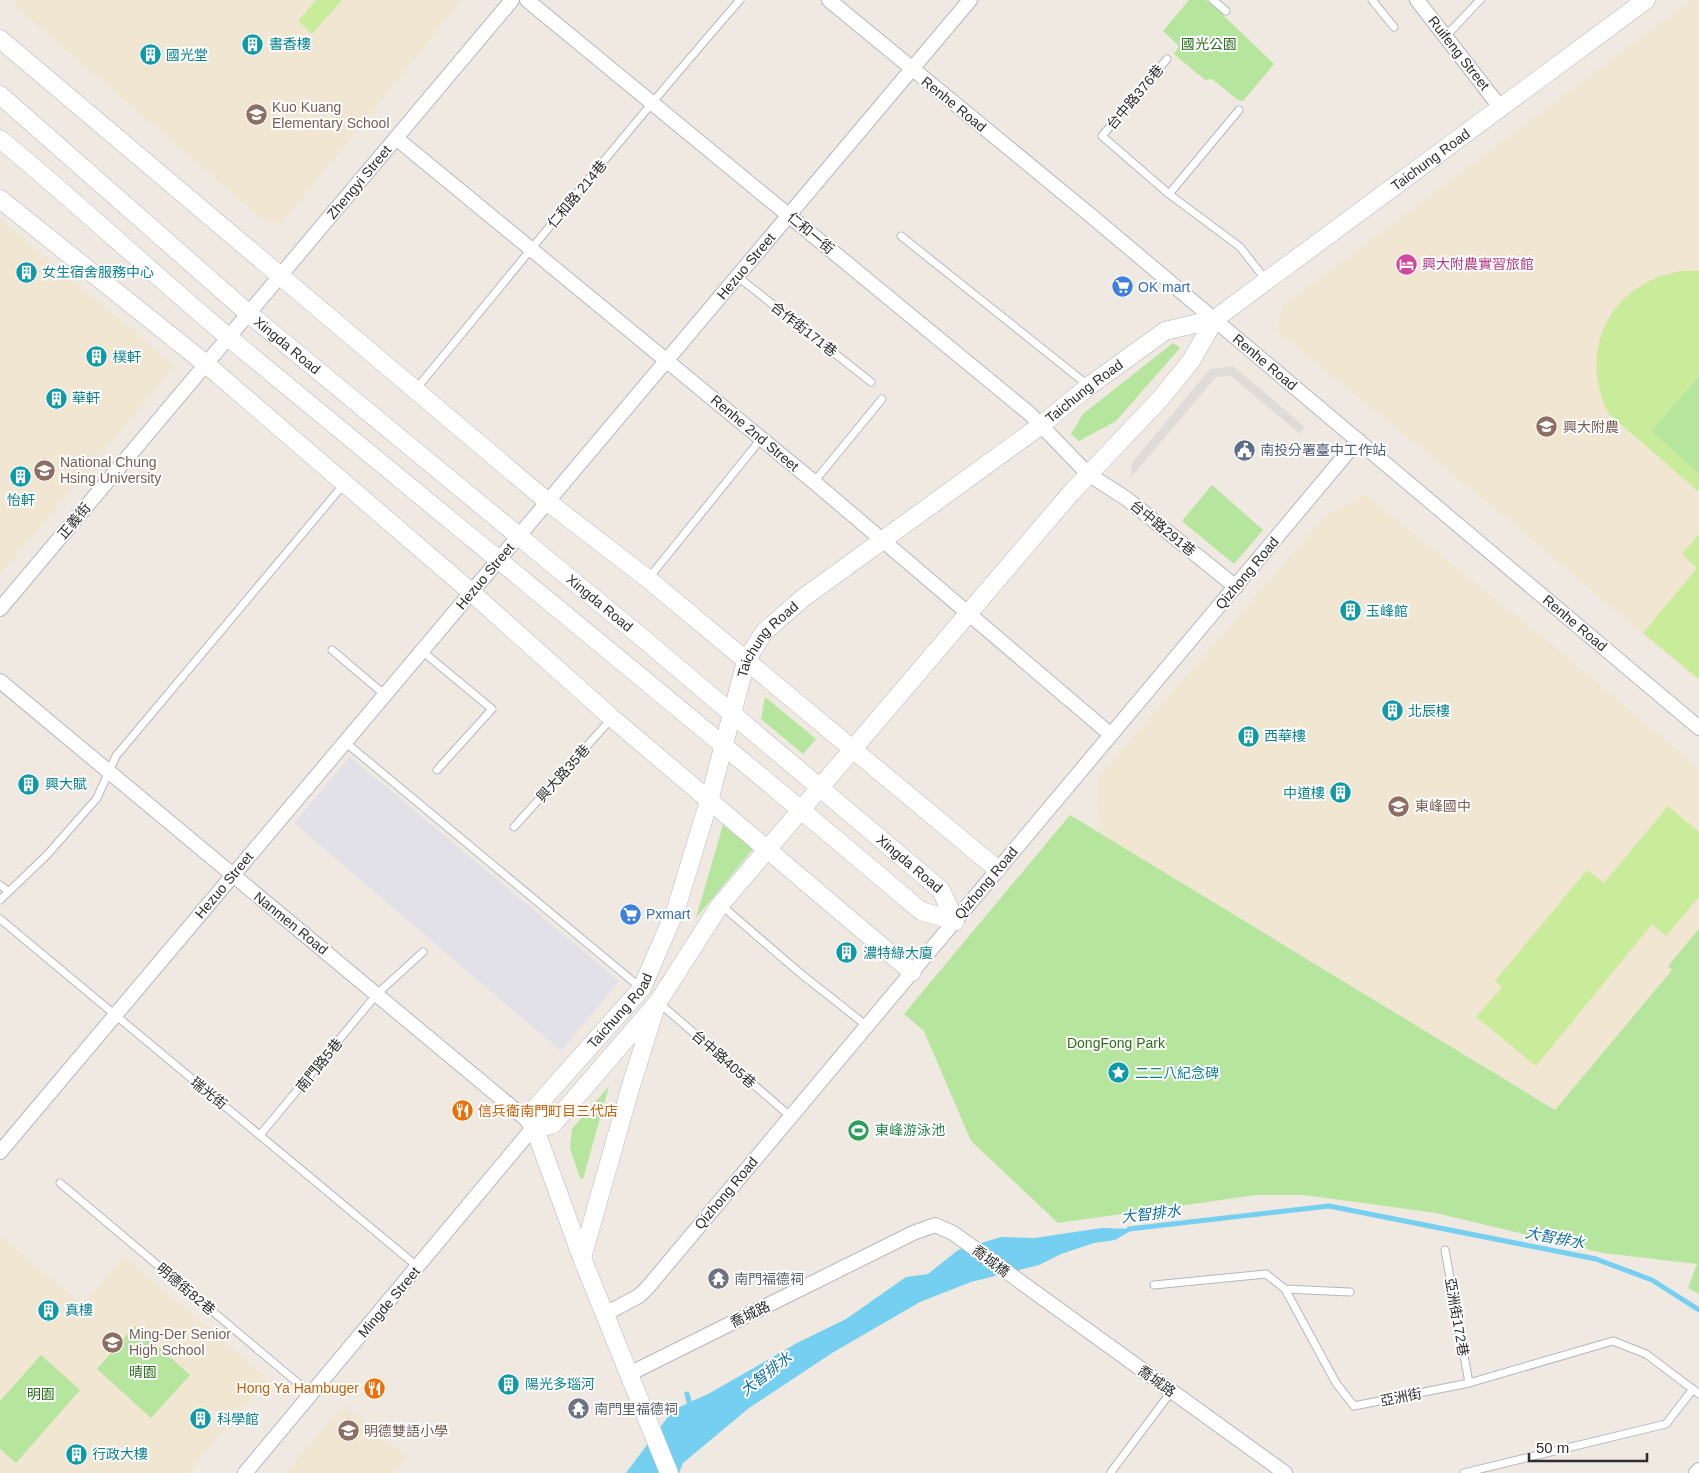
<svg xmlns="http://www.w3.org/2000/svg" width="1699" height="1473" font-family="Helvetica,'Noto Sans TC',sans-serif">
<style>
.industrial{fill:#e3e1e8}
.education{fill:#f0e6d1}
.green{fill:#b6e59e}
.pitch{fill:#c9ec9a}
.plaza{fill:#dfdcd8}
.water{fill:#75cff0}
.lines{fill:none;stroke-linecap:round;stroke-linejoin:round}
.stream{stroke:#75cff0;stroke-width:5}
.service-casing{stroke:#b4b7c1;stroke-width:9}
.minor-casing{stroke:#b4b7c1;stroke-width:16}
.tertiary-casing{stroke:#b4b7c1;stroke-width:19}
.service{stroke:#fff;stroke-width:7}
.minor{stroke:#fff;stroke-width:14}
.tertiary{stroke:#fff;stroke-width:18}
.labels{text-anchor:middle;stroke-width:4;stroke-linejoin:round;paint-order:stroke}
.culture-label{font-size:14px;fill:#0d838f;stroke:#fff;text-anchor:start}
.park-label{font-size:14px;fill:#2c6e1b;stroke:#fff}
.street-label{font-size:14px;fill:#2e2e2e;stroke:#fff}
.education-label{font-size:14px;fill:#785e54;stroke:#fff;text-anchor:start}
.hotel-label{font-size:14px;fill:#b23c85;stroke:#fff;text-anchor:start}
.shop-label{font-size:14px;fill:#366cbe;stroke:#fff;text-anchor:start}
.service-label{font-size:14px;fill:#4e5e75;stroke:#fff;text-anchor:start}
.food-label{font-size:14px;fill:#c56008;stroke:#fff;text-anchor:start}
.leisure-label{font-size:14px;fill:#27864d;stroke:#fff;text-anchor:start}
.worship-label{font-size:14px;fill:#5b616d;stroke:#fff;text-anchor:start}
.water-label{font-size:15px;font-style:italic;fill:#0d6fa3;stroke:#fff}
</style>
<rect width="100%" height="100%" fill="#efe9e1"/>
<polygon class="industrial" points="350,757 619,981 561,1051 294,823"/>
<g class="education">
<polygon points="16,0 462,0 282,223 267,223 16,7"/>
<polygon points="1691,0 1699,0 1699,682 1511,522 1277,331 1283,306"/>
<polygon points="0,219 175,366 0,575"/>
<polygon points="1366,495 1555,647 1699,768 1699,929 1668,966 1672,970 1556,1110 1100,833 1098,778 1326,515"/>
<polygon points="0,1235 82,1305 124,1256 268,1379 188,1473 0,1473"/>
<polygon points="344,1405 407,1457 395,1473 285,1473"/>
</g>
<g class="green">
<polygon points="1189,0 1206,0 1224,15 1224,16 1274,64 1243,101 1238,100 1212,79 1205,80 1174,54 1179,46 1163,31"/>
<polygon points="1173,343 1180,348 1116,421 1079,441 1071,434 1083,414"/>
<polygon points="1699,376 1699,474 1651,431"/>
<polygon points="1212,485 1263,530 1234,564 1182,521"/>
<polygon points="765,697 816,739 803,754 761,719"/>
<polygon points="1070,815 1555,1110 1672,970 1668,966 1699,929 1699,1294 1688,1288 1697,1264 1603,1253 1436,1213 1304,1195 1256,1195 1058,1223 971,1141 924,1031 904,1014"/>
<polygon points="723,825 753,849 696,918"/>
<polygon points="609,1086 583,1179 580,1178 570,1148 572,1129"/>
<polygon points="135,1326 190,1375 151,1418 97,1369"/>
<polygon points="41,1355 80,1390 16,1463 0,1449 0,1401"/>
</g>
<g class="pitch">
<polygon points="316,0 342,0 312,34 298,21"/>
<path d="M1681 271H1699V376L1651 431 1699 474V492L1609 414C1577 350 1610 283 1681 271Z"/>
<polygon points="1699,534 1699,679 1643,633 1697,568 1682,554"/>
<polygon points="1668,806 1699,832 1699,897 1666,936 1652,924 1536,1066 1476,1017 1502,987 1495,981 1587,870 1604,883"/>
</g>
<polygon class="plaza" points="1233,366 1305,427 1300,434 1231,376 1216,377 1132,476 1131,464 1210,369"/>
<polygon class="water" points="1102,1228 1134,1229 1115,1240 1094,1243 1061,1254 1039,1265 971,1282 920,1302 832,1353 749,1408 683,1463 679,1473 626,1473 673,1410 710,1393 797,1343 846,1319 906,1277 928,1274 958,1250 1001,1237 1034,1238"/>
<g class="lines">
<g class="stream">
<polyline points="1129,1229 1329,1206 1596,1259 1652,1280 1699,1310"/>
<polyline points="687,1394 691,1408"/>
</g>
<defs>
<g id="service">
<polyline points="1213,0 1226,11"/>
<polyline points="1372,0 1394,27"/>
<polyline points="1446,36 1480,0"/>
<polyline points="1167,59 1102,136 1169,194 1240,247 1266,280"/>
<polyline points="1169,194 1239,110"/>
<polyline points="901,236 1089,386"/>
<polyline points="738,277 871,382"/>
<path d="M416 389C524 259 629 127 740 0"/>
<polyline points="814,482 882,399"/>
<polyline points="648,579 761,439"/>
<polyline points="332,650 385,695"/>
<polyline points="422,651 492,709 437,770"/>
<polyline points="345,742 641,988"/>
<polyline points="514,827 612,718"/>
<polyline points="0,885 8,891"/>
<polyline points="0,900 47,855 97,798 116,756 344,484"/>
<polyline points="721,905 800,973 867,1026"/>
<polyline points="0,919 418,1267"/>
<polyline points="658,1002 790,1116"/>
<polyline points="260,1135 377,994 423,952"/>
<polyline points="60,1183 311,1394"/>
<polyline points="1445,1250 1469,1383"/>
<polyline points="1154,1285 1266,1274 1285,1289 1336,1383 1354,1406 1469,1383 1613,1341 1646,1354 1699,1394"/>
<polyline points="1285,1289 1350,1292"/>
<polyline points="1111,1472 1171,1392"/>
<polyline points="1464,1473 1666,1424 1693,1389"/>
</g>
<g id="minor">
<polyline points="527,0 1030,414 1088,474 1127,499 1236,587"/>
<polyline points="829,0 1095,219 1699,728"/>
<polyline points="1417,0 1500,107"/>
<polyline points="396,138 814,482 1110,734"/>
<polyline points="0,609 512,0"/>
<polyline points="0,681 526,1119 532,1129 245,1473"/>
<polyline points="0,1152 970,0"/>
<polyline points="605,1314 639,1296 648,1287 1358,440"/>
<polyline points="629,1374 913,1233 935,1225 953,1233 1285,1473"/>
<polyline points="1696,1473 1699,1470"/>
</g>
<g id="tertiary">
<polyline points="0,39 548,502 648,579 997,869"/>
<path id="s1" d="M0 95 248 313 646 641 941 890 955 921"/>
<path d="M0 139C79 204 154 275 233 341 462 531 694 718 921 911L955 921"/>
<polyline points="0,199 206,364 471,592 612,718 912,972"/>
<path id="s2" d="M532 1129 552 1125 658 1002 720 905 1070 494 1161 398 1191 361 1215 319 1646 0"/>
<polyline points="582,1258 630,1089 655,1009"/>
<path id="s3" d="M669 1473 582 1258 539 1140 532 1129 536 1107 642 988 676 909 709 801 746 661 764 632 803 598 1040 426 1089 386 1165 331 1215 319"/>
</g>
</defs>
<use href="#service" class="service-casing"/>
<use href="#minor" class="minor-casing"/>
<use href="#tertiary" class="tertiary-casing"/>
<use href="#service" class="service"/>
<use href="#minor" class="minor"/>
<use href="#tertiary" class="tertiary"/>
</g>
<defs>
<symbol id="building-disc" viewBox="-11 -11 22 22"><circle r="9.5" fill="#0f9aa8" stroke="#fff"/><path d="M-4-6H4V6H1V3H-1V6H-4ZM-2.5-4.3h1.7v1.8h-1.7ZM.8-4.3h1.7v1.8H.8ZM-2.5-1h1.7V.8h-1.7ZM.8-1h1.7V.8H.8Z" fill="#fff"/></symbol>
<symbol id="school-disc" viewBox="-11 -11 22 22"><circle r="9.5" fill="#8d6e63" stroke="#fff"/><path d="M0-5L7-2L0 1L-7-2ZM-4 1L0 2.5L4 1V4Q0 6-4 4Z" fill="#fff"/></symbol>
<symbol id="hotel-disc" viewBox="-11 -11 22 22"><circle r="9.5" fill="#d1479c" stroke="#fff"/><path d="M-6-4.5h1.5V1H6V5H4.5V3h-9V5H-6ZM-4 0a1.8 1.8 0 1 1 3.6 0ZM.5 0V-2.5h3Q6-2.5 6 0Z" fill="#fff"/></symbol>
<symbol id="supermarket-disc" viewBox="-11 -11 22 22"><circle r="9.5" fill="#3f7fe0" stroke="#fff"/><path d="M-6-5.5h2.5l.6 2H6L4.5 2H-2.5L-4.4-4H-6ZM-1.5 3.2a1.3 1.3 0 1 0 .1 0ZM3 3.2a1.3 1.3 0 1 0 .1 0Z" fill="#fff"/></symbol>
<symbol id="civic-disc" viewBox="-11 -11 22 22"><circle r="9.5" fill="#5c6f8a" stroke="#fff"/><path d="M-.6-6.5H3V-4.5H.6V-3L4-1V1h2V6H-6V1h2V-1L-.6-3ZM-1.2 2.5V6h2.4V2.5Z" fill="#fff"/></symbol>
<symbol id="university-disc" viewBox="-11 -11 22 22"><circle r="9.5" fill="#8d6e63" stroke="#fff"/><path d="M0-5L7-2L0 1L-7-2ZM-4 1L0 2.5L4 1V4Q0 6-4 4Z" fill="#fff"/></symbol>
<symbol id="sight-disc" viewBox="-11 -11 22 22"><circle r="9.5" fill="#0f9aa8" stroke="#fff"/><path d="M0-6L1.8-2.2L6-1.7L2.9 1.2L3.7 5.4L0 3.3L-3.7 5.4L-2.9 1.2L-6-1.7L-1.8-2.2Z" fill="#fff"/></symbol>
<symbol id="restaurant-disc" viewBox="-11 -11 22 22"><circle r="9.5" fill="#e8710a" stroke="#fff"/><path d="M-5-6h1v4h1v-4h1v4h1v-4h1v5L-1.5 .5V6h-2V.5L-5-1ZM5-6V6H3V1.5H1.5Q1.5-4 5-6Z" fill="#fff"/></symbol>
<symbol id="stadium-disc" viewBox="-11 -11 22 22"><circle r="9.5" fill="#2e9e5b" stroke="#fff"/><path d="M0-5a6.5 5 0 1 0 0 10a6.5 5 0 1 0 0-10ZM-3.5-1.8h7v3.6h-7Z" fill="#fff"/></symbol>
<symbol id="temple-disc" viewBox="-11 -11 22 22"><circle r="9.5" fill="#6b7280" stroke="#fff"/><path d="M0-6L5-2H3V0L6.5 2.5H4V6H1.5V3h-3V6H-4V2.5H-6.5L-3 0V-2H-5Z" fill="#fff"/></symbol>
</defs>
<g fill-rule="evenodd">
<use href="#building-disc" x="240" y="32" width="25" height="25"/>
<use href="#building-disc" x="138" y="42" width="25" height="25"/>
<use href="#school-disc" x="244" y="102" width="25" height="25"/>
<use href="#hotel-disc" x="1394" y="252" width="25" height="25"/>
<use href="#building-disc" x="14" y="260" width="25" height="25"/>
<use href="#supermarket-disc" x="1110" y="274" width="25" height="25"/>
<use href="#building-disc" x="84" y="344" width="25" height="25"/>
<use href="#building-disc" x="44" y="386" width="25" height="25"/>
<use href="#school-disc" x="1534" y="414" width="25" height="25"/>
<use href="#civic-disc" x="1232" y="438" width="25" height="25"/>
<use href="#university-disc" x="32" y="458" width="25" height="25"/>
<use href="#building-disc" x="8" y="464" width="25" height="25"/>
<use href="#building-disc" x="1338" y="598" width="25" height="25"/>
<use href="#building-disc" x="1380" y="698" width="25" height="25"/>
<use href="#building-disc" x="1236" y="724" width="25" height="25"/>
<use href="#building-disc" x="16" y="772" width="25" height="25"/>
<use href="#building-disc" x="1328" y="780" width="25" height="25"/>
<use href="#school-disc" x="1386" y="794" width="25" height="25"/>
<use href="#supermarket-disc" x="618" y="902" width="25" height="25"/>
<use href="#building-disc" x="834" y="940" width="25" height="25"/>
<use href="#sight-disc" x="1106" y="1060" width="25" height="25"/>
<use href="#restaurant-disc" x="450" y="1098" width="25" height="25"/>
<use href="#stadium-disc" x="846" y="1118" width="25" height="25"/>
<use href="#temple-disc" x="706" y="1266" width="25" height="25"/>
<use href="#building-disc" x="36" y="1298" width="25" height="25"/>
<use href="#school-disc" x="100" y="1330" width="25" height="25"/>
<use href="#building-disc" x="496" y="1372" width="25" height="25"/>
<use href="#restaurant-disc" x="362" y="1376" width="25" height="25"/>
<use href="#temple-disc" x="566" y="1396" width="25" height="25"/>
<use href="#building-disc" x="188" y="1406" width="25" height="25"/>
<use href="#school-disc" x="336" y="1418" width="25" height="25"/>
<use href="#building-disc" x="64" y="1442" width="25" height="25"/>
</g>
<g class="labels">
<g class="culture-label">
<text x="269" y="49">書香樓</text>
<text x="166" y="60">國光堂</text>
<text x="42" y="277">女生宿舍服務中心</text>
<text x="113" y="362">樸軒</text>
<text x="72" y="403">華軒</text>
<text x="21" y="505" text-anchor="middle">怡軒</text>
<text x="1366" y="616">玉峰館</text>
<text x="1408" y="716">北辰樓</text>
<text x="1264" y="741">西華樓</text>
<text x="45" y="789">興大賦</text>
<text x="1325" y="798" text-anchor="end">中道樓</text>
<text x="863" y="958">濃特綠大廈</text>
<text x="1135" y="1078">二二八紀念碑</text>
<text x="65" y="1315">真樓</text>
<text x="525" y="1389">陽光多瑙河</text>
<text x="217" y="1424">科學館</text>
<text x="92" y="1459">行政大樓</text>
</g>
<g class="park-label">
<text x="1209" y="49">國光公園</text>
<text x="1116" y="1048">DongFong Park</text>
<text x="143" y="1377">晴園</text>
<text x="41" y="1399">明園</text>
</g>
<g class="street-label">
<text transform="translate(1459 53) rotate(52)" y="5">Ruifeng Street</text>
<text transform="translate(1135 97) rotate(-50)" y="5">台中路376巷</text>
<text transform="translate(954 104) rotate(39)" y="5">Renhe Road</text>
<text dy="5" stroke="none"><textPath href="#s2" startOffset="1334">Taichung Road</textPath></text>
<text transform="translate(359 182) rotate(-50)" y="5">Zhengyi Street</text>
<text transform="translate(577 194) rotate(-50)" y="5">仁和路 214巷</text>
<text transform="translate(811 233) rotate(40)" y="5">仁和一街</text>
<text transform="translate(746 266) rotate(-50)" y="5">Hezuo Street</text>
<text transform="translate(804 329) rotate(38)" y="5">合作街171巷</text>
<text dy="5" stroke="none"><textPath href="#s1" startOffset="381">Xingda Road</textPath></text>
<text transform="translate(1265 362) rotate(40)" y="5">Renhe Road</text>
<text dy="5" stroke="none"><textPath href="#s3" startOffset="1331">Taichung Road</textPath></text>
<text transform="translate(755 433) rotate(40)" y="5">Renhe 2nd Street</text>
<text transform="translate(74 521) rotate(-50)" y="5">正義街</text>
<text transform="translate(1163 528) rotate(39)" y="5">台中路291巷</text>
<text transform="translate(1247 573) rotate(-50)" y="5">Qizhong Road</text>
<text transform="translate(485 576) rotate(-50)" y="5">Hezuo Street</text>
<text dy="5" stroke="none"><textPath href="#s1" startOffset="786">Xingda Road</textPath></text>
<text transform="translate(1575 623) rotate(40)" y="5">Renhe Road</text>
<text dy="5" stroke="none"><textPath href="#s3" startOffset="926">Taichung Road</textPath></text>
<text transform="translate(563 773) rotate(-48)" y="5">興大路35巷</text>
<text dy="5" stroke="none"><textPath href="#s1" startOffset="1191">Xingda Road</textPath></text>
<text transform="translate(986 883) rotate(-50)" y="5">Qizhong Road</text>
<text transform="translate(224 885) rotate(-50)" y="5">Hezuo Street</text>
<text transform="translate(291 923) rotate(39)" y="5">Nanmen Road</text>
<text dy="5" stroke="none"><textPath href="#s3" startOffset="521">Taichung Road</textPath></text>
<text transform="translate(724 1059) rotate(41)" y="5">台中路405巷</text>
<text transform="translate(319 1065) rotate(-51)" y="5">南門路5巷</text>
<text transform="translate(209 1093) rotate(39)" y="5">瑞光街</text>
<text transform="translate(726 1193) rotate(-50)" y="5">Qizhong Road</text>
<text transform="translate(991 1261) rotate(37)" y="5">喬城橋</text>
<text transform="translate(186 1289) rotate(40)" y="5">明德街82巷</text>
<text transform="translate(389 1302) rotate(-50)" y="5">Mingde Street</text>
<text transform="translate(750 1314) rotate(-26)" y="5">喬城路</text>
<text transform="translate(1457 1317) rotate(80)" y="5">亞洲街172巷</text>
<text transform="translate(1157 1381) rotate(36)" y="5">喬城路</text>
<text transform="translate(1401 1397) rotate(-11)" y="5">亞洲街</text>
</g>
<g class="education-label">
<text x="272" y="112">Kuo Kuang<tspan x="272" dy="16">Elementary School</tspan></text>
<text x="1563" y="432">興大附農</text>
<text x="60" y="467">National Chung<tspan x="60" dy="16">Hsing University</tspan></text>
<text x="1415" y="811">東峰國中</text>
<text x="129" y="1339">Ming-Der Senior<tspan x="129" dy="16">High School</tspan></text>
<text x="364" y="1436">明德雙語小學</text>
</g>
<g class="hotel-label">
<text x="1422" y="269">興大附農實習旅館</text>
</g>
<g class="shop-label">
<text x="1138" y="292">OK mart</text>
<text x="646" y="919">Pxmart</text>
</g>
<g class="service-label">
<text x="1260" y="455">南投分署臺中工作站</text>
</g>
<g class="food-label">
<text x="478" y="1116">信兵衛南門町目三代店</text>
<text x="359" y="1393" text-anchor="end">Hong Ya Hambuger</text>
</g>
<g class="leisure-label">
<text x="875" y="1135">東峰游泳池</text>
</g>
<g class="worship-label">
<text x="734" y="1284">南門福德祠</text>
<text x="594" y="1414">南門里福德祠</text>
</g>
<g class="water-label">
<text transform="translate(1151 1214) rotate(-7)" y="5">大智排水</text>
<text transform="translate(1555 1238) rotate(11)" y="5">大智排水</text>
<text transform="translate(766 1374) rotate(-38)" y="5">大智排水</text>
</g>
</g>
<path d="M1529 1453v8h118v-8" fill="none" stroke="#2e2e2e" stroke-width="2.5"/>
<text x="1536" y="1453" font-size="15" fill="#2e2e2e" stroke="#ffffff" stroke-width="4" paint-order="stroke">50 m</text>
</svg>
